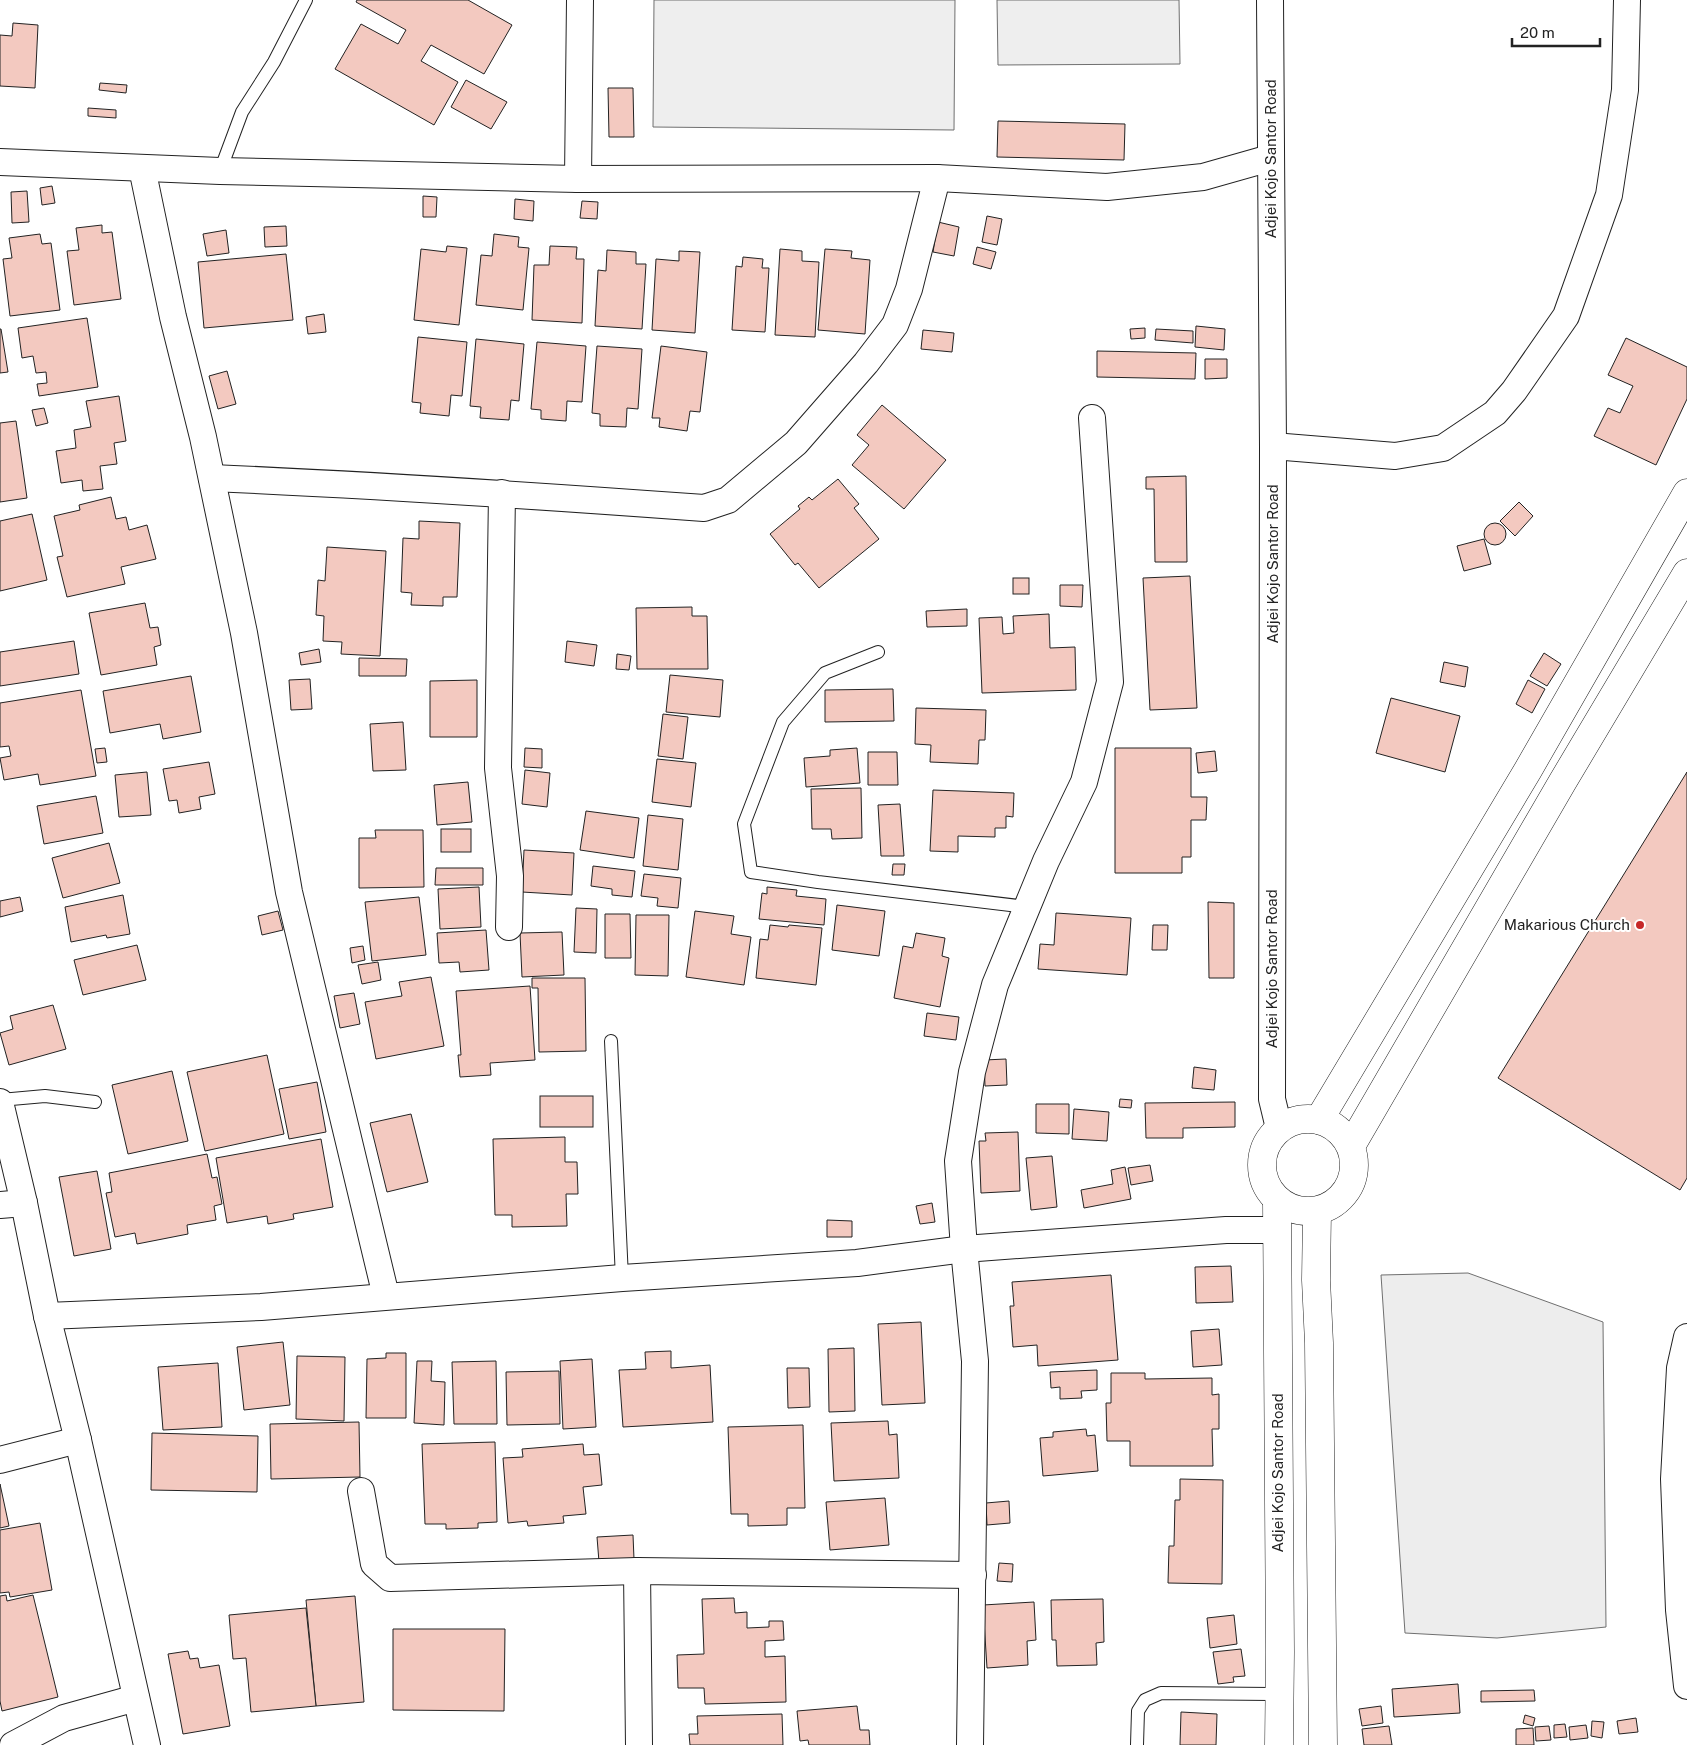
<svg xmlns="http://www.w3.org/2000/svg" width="1687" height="1745" font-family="'Public Sans',sans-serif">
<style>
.green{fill:#eee;stroke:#6f6f6f}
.parking{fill:#ededed;stroke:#6f6f6f}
.building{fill:#f3c9c0;stroke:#222}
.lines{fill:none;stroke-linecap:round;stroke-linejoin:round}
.lane-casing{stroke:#222;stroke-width:14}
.street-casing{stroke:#222;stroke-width:28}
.secondary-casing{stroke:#222;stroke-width:29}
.lane{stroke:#fff;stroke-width:12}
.street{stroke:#fff;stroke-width:26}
.secondary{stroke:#fff;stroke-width:28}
.poi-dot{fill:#c62828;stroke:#fff;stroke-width:2}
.labels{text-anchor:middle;stroke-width:4;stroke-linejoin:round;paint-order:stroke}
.street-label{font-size:15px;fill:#222;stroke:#fff}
.poi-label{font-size:15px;fill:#222;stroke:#fff;text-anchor:end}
</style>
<rect width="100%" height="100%" fill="#fff"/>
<g class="green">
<polygon points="654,0 955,0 954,130 653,127"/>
<polygon points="997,0 1179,0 1180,64 998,65"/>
</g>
<polygon class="parking" points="1468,1273 1603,1322 1606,1627 1497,1638 1405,1633 1381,1275"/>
<g class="building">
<polygon points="357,0 468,0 512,25 484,74 431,45 421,61 458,82 434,125 335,69 361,24 398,44 406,30 356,2"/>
<polygon points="13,23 38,25 35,88 0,86 0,35 12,36"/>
<polygon points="466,80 507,102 491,129 451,107"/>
<polygon points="100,83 127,85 126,93 99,90"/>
<polygon points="608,88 633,88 634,137 609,137"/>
<polygon points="88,108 116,110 116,118 88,116"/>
<polygon points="998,121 1125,124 1124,160 997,157"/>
<polygon points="52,186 55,203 42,205 40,188"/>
<polygon points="27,191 29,222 12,223 11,192"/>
<polygon points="423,196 437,197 436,217 423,217"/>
<polygon points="515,199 534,201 533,221 514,219"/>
<polygon points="582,201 598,202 597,219 580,218"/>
<polygon points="987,216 1002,219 997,245 982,242"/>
<polygon points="938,222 959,227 954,256 933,252"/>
<polygon points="102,225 102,233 112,232 121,299 74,305 67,251 79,250 76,228"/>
<polygon points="286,226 287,246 265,247 264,227"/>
<polygon points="226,230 229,253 207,256 203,234"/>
<polygon points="40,234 42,244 51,243 60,310 10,316 3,259 12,258 9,238"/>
<polygon points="494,234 519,237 518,247 529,248 523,310 476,305 481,255 492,256"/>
<polygon points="447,246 467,248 459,325 414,320 421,249 446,252"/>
<polygon points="550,246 577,247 576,259 584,259 582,323 532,320 534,265 549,265"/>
<polygon points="977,247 996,252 991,269 973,264"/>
<polygon points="780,249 802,251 802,261 819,262 815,337 775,335"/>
<polygon points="825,249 852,251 851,258 870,260 865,334 818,330"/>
<polygon points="607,250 636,252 636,264 646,264 642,329 595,326 598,270 606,271"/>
<polygon points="679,251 700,252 695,333 652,330 656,259 679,261"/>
<polygon points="286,254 293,320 204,328 198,262"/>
<polygon points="743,257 763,259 762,268 769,268 765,332 732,330 736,266 742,267"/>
<polygon points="324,314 326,332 308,334 306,317"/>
<polygon points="87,318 98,387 39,396 37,384 47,383 46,372 36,373 33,356 22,358 18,328"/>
<polygon points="1196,326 1225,329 1224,350 1195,347"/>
<polygon points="1145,328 1145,338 1131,339 1130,329"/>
<polygon points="0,329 1,329 8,372 0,373"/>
<polygon points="1156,329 1193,331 1193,343 1155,340"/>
<polygon points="923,330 954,333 952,352 921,349"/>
<polygon points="418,337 467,342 462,396 451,395 449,416 420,413 421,403 412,402"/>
<polygon points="1626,338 1687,367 1687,399 1656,465 1594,436 1608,408 1620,413 1633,386 1608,375"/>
<polygon points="476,339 524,344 519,401 511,400 509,420 480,418 481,407 470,406"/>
<polygon points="537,342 586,346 582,402 567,401 566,421 541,419 541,410 531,409"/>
<polygon points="597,346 642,349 638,409 627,408 626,427 600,426 600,414 592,413"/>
<polygon points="661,346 707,352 700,412 690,411 687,431 659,427 660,418 652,418"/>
<polygon points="1097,351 1196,353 1195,379 1097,377"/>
<polygon points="1205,359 1227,359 1227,378 1205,379"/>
<polygon points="227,371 236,404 218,409 209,376"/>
<polygon points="119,396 126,441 114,443 117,464 100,466 103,489 83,491 82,480 61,483 56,451 76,448 74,430 91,427 86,401"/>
<polygon points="882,405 946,460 904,509 852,465 869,445 857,435"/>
<polygon points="44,408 48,423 36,426 32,410"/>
<polygon points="16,421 27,498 0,502 0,423"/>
<polygon points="1186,476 1187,562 1155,562 1154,489 1146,489 1146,477"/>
<polygon points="838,479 859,504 854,508 879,539 819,588 798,563 795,565 770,534 800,509 798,506 809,497 812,500"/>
<polygon points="111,497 116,519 126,517 129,530 147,525 156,559 121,567 125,584 67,597 57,557 63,556 54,516 80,510 79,505"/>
<polygon points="1519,502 1533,516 1515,536 1500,521"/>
<polygon points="32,514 47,580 0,591 0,521"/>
<polygon points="419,521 460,523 457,597 443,597 443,606 411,605 412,593 401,592 403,538 419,539"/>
<circle cx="1495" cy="534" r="11"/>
<polygon points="1484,539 1491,564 1464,571 1457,546"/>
<polygon points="327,547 386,551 380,656 341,654 342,642 323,641 324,616 316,615 318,580 325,581"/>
<polygon points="1190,576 1197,708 1150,710 1143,578"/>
<rect x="1013" y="578" width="16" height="16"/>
<polygon points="1060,585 1083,585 1082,607 1060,606"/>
<polygon points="145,603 150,628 158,627 161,645 154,647 157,665 101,675 89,613"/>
<polygon points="692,607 692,616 707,616 708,669 637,669 636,608"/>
<polygon points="967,609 967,626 927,627 926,611"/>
<polygon points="1049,614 1050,648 1075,647 1076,690 982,693 979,618 1002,617 1003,634 1014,633 1013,616"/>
<polygon points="74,641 79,674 0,686 0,652"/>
<polygon points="567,641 597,645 594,666 565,662"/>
<polygon points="319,649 321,662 301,665 299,653"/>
<polygon points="1544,653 1561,664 1547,686 1530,676"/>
<polygon points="617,654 631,656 629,670 616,669"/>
<polygon points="359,658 407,659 406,676 359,676"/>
<polygon points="1444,662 1468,667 1465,687 1440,682"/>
<polygon points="670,675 723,680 720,717 666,712"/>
<polygon points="191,676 201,732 163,739 160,724 110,733 103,691"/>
<polygon points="310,679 312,709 291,710 289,680"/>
<polygon points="477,680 477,737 430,737 430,681"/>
<polygon points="1528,680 1545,689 1532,713 1516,704"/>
<polygon points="893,689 894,721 825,722 825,690"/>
<polygon points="81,690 96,776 40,785 38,774 4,780 0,758 11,756 9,746 0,747 0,703"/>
<polygon points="1391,698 1460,716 1445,772 1376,753"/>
<polygon points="916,708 986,710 985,740 979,740 978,764 930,762 931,745 915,744"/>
<polygon points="663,714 688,717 683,759 658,756"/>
<polygon points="403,722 406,770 373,771 370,724"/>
<polygon points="105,748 107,762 97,763 95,749"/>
<polygon points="525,748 542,749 542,768 524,767"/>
<polygon points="857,748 860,783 806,787 804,758 830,756 830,750"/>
<polygon points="1115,748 1191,748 1191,797 1207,797 1206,820 1191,820 1191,857 1182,857 1182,873 1115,873"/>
<polygon points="1215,751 1217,771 1198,773 1196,753"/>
<polygon points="868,752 897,752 898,785 868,785"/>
<polygon points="657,759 696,763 691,807 652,802"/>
<polygon points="209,762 215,794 199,797 201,809 179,813 177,800 169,801 163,769"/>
<polygon points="525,770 550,773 547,807 522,804"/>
<polygon points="147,772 151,815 119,817 115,775"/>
<polygon points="1687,772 1687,1178 1680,1190 1498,1078"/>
<polygon points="468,782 472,822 437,825 434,785"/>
<polygon points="861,788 862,838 832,839 831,829 812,829 811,789"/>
<polygon points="933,790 1014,793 1013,817 1006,816 1006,828 995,828 995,837 958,836 958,852 930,851"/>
<polygon points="96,796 103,833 44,844 37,806"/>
<polygon points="900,804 904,856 881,856 878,805"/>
<polygon points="586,811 639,818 634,858 580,850"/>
<polygon points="648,815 683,819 678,870 643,866"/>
<rect x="441" y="829" width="30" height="23"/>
<polygon points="375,830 423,830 424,887 359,888 359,838 376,838"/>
<polygon points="109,843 120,883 63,898 52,858"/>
<polygon points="524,850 574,853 572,895 522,892"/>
<polygon points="893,864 905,864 904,875 892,875"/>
<polygon points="593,866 635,871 632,897 612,895 612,889 591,886"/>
<polygon points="436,868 483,868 483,885 435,885"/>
<polygon points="644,874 681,878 678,908 657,906 658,898 641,896"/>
<polygon points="479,887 481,927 440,929 438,889"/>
<polygon points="767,887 797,890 796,896 826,899 824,925 759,919 762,893 767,894"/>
<polygon points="123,895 130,934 107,938 106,935 71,942 65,907"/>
<polygon points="20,897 23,911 0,917 0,901"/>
<polygon points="419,897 426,955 372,961 365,902"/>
<polygon points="1208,902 1234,903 1234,978 1209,978"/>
<polygon points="837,905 885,911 879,956 832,950"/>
<polygon points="576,908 597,909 596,953 574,952"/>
<polygon points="278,911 283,930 262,935 258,916"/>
<polygon points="695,911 734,916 731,934 751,937 744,985 686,977"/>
<polygon points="1056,913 1131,918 1127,975 1038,969 1040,944 1054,945"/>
<polygon points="605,914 630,914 631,958 605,958"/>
<polygon points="636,915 669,915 668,976 635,975"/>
<polygon points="770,925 788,927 789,925 822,928 816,985 756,978 760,939 768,940"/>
<polygon points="1153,925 1168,925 1167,950 1152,950"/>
<polygon points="486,930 489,970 460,972 459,962 439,963 437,933"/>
<polygon points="562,932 564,975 522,977 520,933"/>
<polygon points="916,933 945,938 942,956 949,958 940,1007 894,998 903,946 913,948"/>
<polygon points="137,945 146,980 83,995 74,960"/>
<polygon points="363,946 365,960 352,963 350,948"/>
<polygon points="378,962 381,980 362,984 358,965"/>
<polygon points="431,977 444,1046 376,1059 365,1002 402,996 399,982"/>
<polygon points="532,978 585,978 586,1051 539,1052 538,988 532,988"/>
<polygon points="530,986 535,1060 490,1063 491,1075 460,1077 458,1055 461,1055 456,991"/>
<polygon points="354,993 360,1024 340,1028 334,996"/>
<polygon points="53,1005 66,1049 9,1065 0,1033 13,1029 10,1016"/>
<polygon points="927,1013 959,1017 956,1040 924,1036"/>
<polygon points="267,1055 284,1134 205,1151 187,1072"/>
<polygon points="1006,1059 1007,1085 985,1086 984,1060"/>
<polygon points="1194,1067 1216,1070 1214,1090 1192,1088"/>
<polygon points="172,1071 188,1141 128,1154 112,1085"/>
<polygon points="317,1082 326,1132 289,1139 279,1089"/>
<rect x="540" y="1096" width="53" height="31"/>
<polygon points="1120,1099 1132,1100 1131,1108 1119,1107"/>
<polygon points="1235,1102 1235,1127 1183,1128 1183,1138 1146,1138 1145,1103"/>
<polygon points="1036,1104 1069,1104 1069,1134 1036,1133"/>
<polygon points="1074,1109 1109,1112 1107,1141 1072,1139"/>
<polygon points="411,1114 428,1182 387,1192 370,1123"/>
<polygon points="1018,1132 1020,1191 981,1193 979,1141 986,1141 985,1133"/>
<polygon points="565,1137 565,1162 577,1162 578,1194 566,1194 567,1226 512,1227 512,1215 495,1215 493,1139"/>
<polygon points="321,1139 333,1207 293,1214 294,1219 268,1224 267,1216 227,1223 216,1158"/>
<polygon points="207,1154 212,1178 217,1177 222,1204 214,1206 216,1220 187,1225 188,1234 137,1244 135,1233 115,1237 106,1193 112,1192 109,1173"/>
<polygon points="1052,1156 1057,1207 1031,1210 1026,1158"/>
<polygon points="1150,1165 1153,1181 1131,1185 1128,1168"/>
<polygon points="1125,1167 1131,1199 1084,1208 1081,1190 1113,1184 1111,1170"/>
<polygon points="97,1171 111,1249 74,1256 59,1177"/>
<polygon points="932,1203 935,1222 920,1224 916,1206"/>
<polygon points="827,1220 852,1221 852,1237 827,1237"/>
<polygon points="1231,1266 1233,1302 1196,1303 1195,1267"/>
<polygon points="1111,1275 1118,1360 1038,1366 1037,1345 1013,1347 1010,1306 1014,1306 1012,1282"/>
<polygon points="921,1322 925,1403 882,1405 878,1324"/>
<polygon points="1219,1329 1222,1365 1193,1367 1191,1331"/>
<polygon points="283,1342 290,1405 244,1410 237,1347"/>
<polygon points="854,1348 855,1411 829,1412 828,1349"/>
<polygon points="671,1351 671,1368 710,1365 713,1422 623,1427 619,1370 646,1369 645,1352"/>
<polygon points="386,1353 406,1353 406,1418 366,1418 367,1359 386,1358"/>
<polygon points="297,1356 345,1357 344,1421 296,1419"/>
<polygon points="592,1359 596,1427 563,1429 560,1361"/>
<polygon points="417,1361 432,1361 431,1381 445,1382 444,1425 414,1423"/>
<polygon points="496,1361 497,1424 454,1424 452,1362"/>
<polygon points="218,1363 222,1427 163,1430 158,1367"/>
<polygon points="787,1368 809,1368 810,1407 788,1408"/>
<polygon points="1097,1370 1097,1390 1081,1391 1082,1398 1060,1399 1060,1387 1051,1388 1050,1372"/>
<polygon points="559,1371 560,1424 507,1425 506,1372"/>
<polygon points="1111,1373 1145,1373 1145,1379 1212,1378 1212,1395 1219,1394 1219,1429 1212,1429 1213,1466 1130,1466 1130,1441 1107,1441 1106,1403 1111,1403"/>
<polygon points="888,1421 889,1435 897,1434 899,1478 834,1481 831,1423"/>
<polygon points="359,1422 360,1477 271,1479 270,1424"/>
<polygon points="803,1425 805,1508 787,1508 787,1525 748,1526 748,1514 731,1514 728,1427"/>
<polygon points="1086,1429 1087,1436 1095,1435 1098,1471 1043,1476 1040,1438 1053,1437 1053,1432"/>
<polygon points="152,1433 258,1436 257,1492 151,1490"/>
<polygon points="495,1442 497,1522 478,1523 478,1528 446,1529 446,1524 425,1524 422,1444"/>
<polygon points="583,1444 584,1455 599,1454 602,1485 583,1487 586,1514 563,1516 564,1523 528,1526 527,1521 508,1523 503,1458 523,1457 522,1449"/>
<polygon points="1180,1479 1223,1480 1222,1584 1168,1583 1169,1546 1174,1546 1175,1500 1180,1500"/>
<polygon points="0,1484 9,1526 0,1528"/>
<polygon points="885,1498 889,1545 830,1550 826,1502"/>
<polygon points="1009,1501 1010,1523 987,1525 986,1503"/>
<polygon points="40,1523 52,1590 10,1597 9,1592 0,1593 0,1530"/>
<polygon points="633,1535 634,1559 599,1562 597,1537"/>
<polygon points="999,1563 1013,1564 1012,1582 997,1581"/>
<polygon points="6,1595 7,1601 33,1595 58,1697 2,1711 0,1701 0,1596"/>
<polygon points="355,1596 364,1702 316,1706 306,1600"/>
<polygon points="734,1598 735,1613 747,1612 747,1628 769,1627 769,1621 783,1621 784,1640 765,1641 765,1657 785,1656 786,1702 705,1704 704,1688 678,1688 677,1655 704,1654 702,1599"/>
<polygon points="1103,1599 1104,1642 1096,1643 1097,1665 1057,1666 1056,1640 1052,1640 1051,1600"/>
<polygon points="1034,1602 1036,1640 1027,1641 1028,1665 987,1668 983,1605"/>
<polygon points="306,1608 316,1706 251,1712 246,1658 233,1659 229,1615"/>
<polygon points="1234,1615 1237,1644 1210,1648 1207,1618"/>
<polygon points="393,1629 505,1629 504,1711 393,1710"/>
<polygon points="1241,1649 1245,1676 1233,1677 1234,1682 1218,1684 1213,1652"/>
<polygon points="188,1651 190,1659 198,1658 200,1668 219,1665 230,1726 183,1734 168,1654"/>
<polygon points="1458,1684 1460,1713 1394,1717 1392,1689"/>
<polygon points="1534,1690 1535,1701 1481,1702 1481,1691"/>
<polygon points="857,1706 860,1730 869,1730 870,1745 809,1745 808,1740 800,1741 797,1711"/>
<polygon points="1381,1706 1383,1723 1362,1726 1359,1709"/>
<polygon points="1181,1712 1217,1714 1216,1745 1180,1745"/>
<polygon points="782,1714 783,1745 690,1745 689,1734 698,1734 697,1716"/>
<polygon points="1525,1715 1535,1718 1533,1726 1523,1723"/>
<polygon points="1636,1718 1638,1732 1619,1734 1617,1721"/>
<polygon points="1592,1721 1604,1722 1602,1738 1591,1736"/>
<polygon points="1565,1724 1567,1737 1554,1738 1554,1725"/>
<polygon points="1586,1725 1588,1738 1570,1740 1569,1727"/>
<polygon points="1389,1726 1392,1745 1364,1745 1362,1729"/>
<polygon points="1549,1726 1551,1740 1536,1741 1535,1727"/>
<polygon points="1533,1728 1534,1745 1516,1745 1516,1729"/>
</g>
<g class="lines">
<defs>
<g id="lane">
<polyline points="220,171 242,112 274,62 306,0"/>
<polyline points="878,652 825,673 783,722 744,824 751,872 818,882 1027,907"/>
<polyline points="611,1041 622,1278"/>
<polyline points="0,1100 45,1096 95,1102"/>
<polyline points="1137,1745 1138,1711 1145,1700 1161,1693 1280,1694"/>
</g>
<g id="street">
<polyline points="1270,0 1273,446 1272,1099 1279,1128"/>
<polyline points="0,162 220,171 578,179 937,178 1107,187 1203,177 1270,158"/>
<polyline points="142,168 173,317 203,437 244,633 289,892 386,1296"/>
<polyline points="578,179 580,0"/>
<polyline points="1273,446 1395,456 1443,448 1495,413 1514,391 1566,316 1609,195 1625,90 1627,0"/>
<path d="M212 478C376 485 540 496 704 508L728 500 796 443 866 363 895 325 909 289 937 178"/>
<polyline points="502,493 498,768 510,876 509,927"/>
<polyline points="0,1102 24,1203 47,1316 78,1440 147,1745"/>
<polyline points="0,1205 24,1203"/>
<polyline points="47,1316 261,1307 622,1278 857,1263 964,1249 1226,1230 1277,1230"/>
<polyline points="1687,1337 1680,1368 1674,1479 1679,1610 1687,1686"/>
<polyline points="0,1460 78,1440"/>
<polyline points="361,1491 374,1564 390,1578 637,1571 973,1575"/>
<polyline points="637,1571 639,1745"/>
<polyline points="13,1745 64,1718 136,1698"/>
<polyline points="970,1745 975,1361 964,1249 958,1161 972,1072 995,985 1046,861 1084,782 1110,682 1092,418"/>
</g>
<g id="secondary">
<circle cx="1308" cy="1165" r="46"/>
<polyline points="1319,1120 1528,770 1687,493"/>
<polyline points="1351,1146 1563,781 1687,573"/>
<polyline points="1277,1201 1280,1652 1279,1745"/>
<polyline points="1317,1212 1316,1280 1319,1343 1323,1745"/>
</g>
</defs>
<use href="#lane" class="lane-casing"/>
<use href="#street" class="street-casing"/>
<use href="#secondary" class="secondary-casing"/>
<use href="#lane" class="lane"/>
<use href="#street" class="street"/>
<use href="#secondary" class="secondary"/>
</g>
<circle class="poi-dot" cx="1640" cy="925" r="5"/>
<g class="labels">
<g class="street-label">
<text transform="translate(1271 159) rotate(-90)" y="5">Adjei Kojo Santor Road</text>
<text transform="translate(1273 564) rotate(-90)" y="5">Adjei Kojo Santor Road</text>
<text transform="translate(1272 969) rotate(-90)" y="5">Adjei Kojo Santor Road</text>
<text transform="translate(1278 1473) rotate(-90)" y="5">Adjei Kojo Santor Road</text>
</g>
<g class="poi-label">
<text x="1630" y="930">Makarious Church</text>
</g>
</g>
<path d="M1512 38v8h88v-8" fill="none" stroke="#222222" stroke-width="2.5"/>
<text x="1520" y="38" font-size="15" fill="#222222" stroke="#ffffff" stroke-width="4" paint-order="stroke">20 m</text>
</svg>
